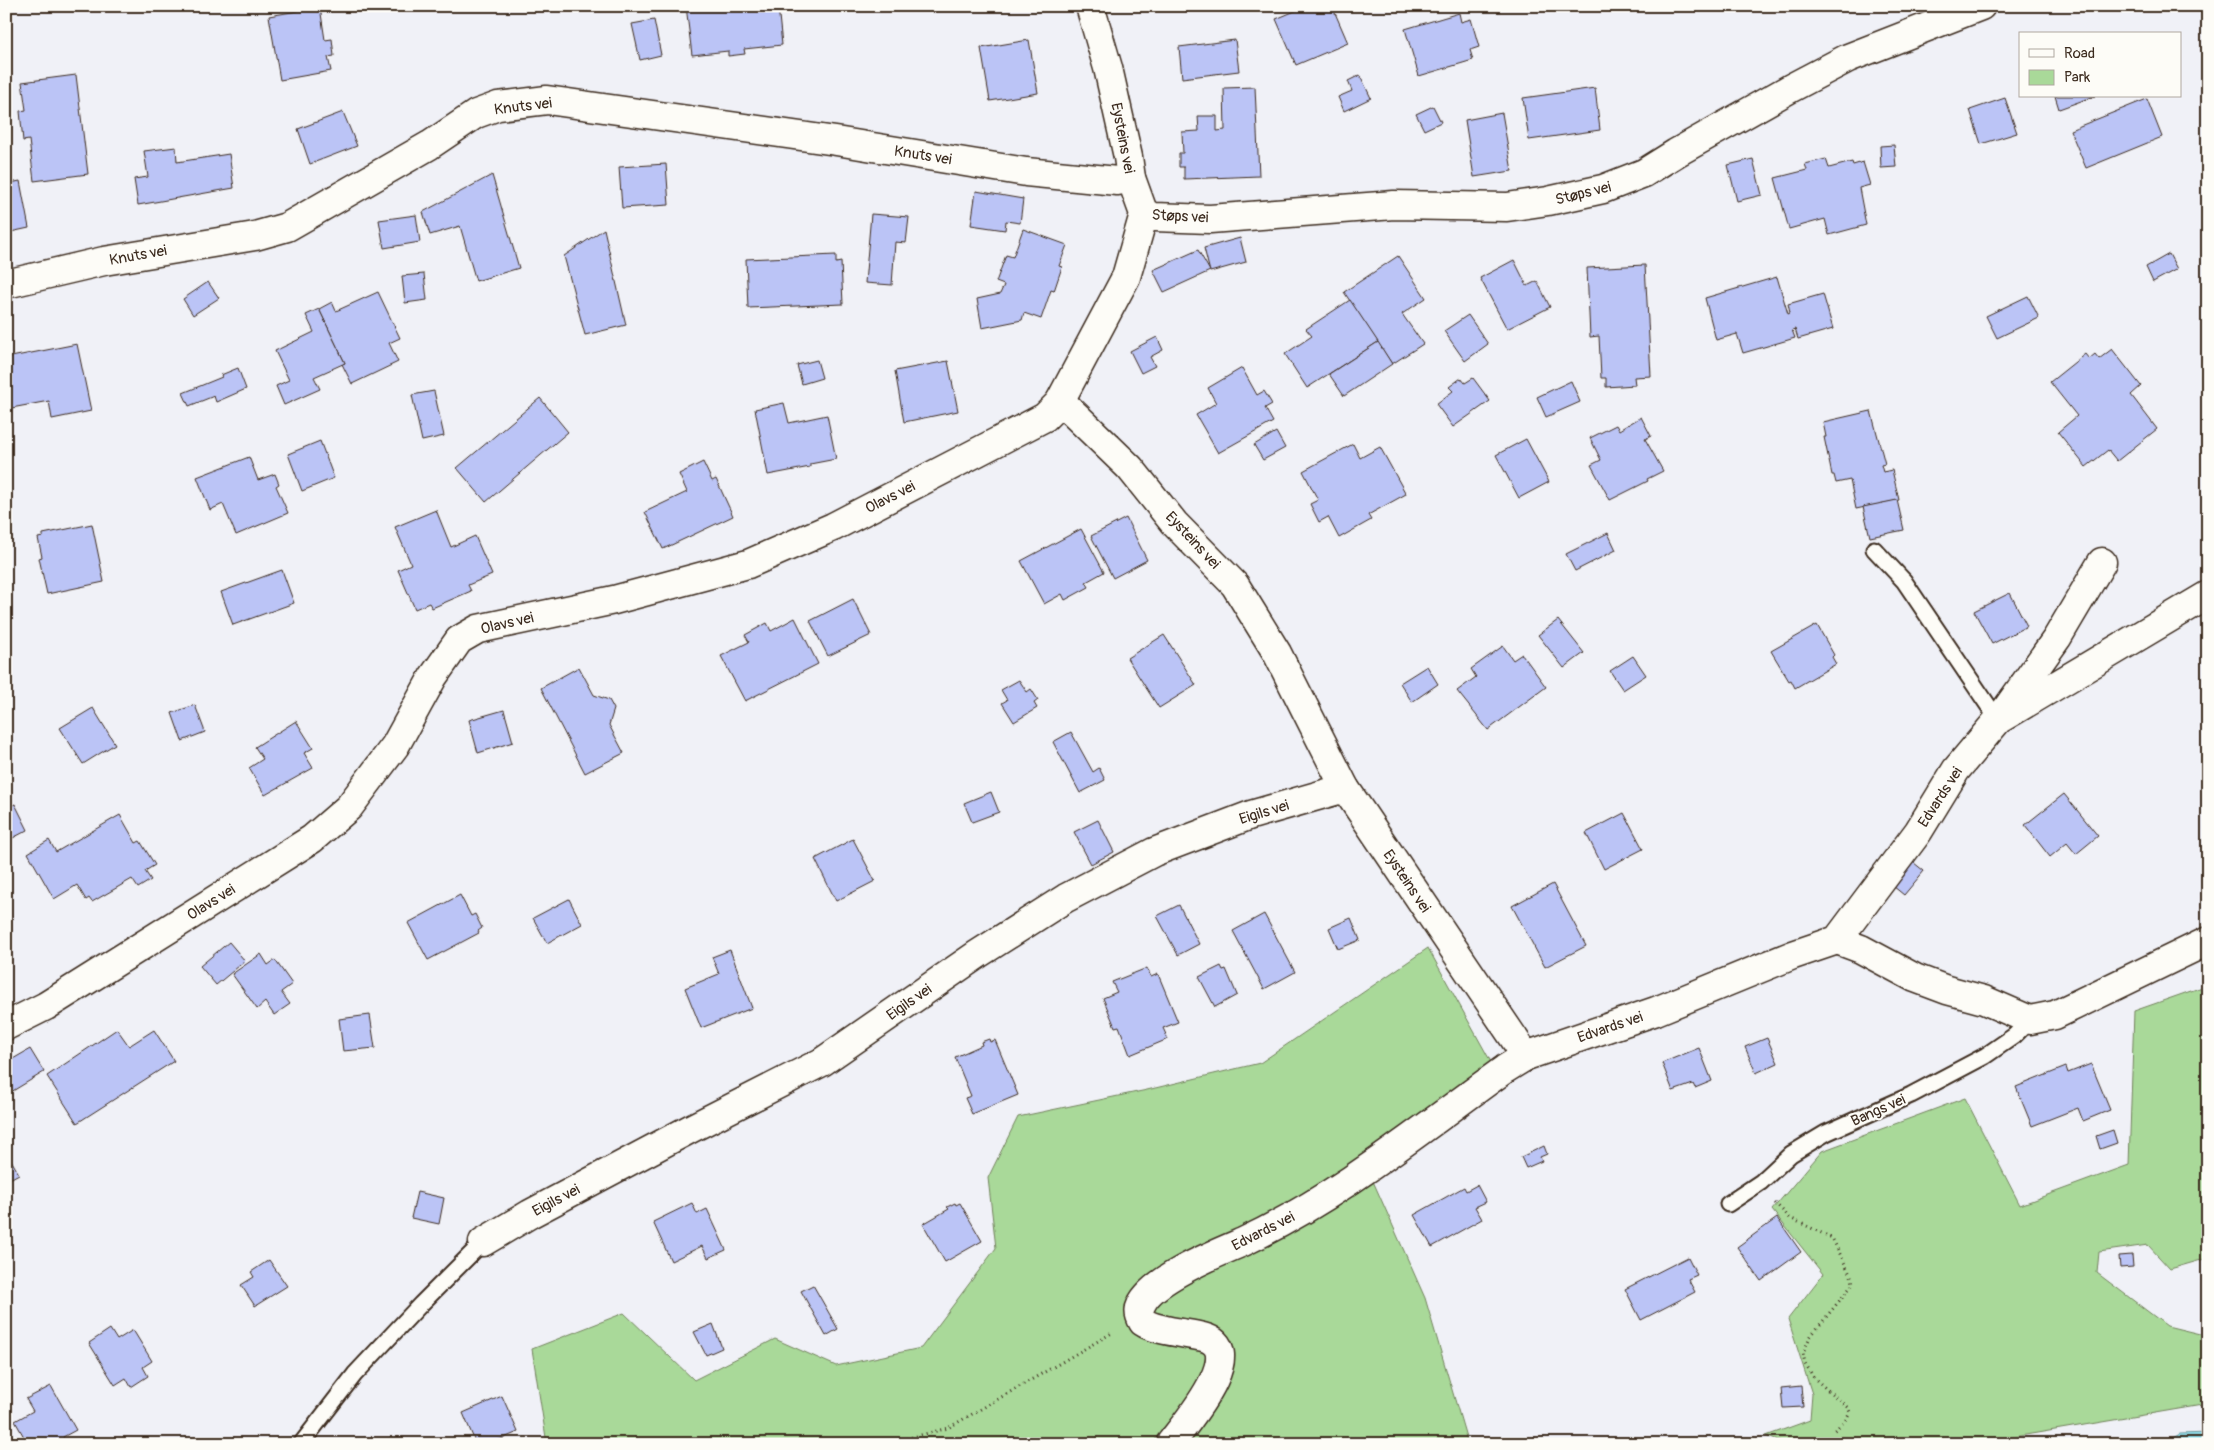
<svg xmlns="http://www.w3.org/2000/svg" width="2214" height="1450" font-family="Pangolin,sans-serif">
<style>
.green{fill:#a9d999;stroke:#72825c}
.water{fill:#8fdfec;stroke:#6d979a}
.building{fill:#bbc4f6;stroke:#3b2a1e}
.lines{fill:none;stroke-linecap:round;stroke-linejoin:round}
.lane-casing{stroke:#3b2a1e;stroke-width:19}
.street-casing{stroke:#3b2a1e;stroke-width:31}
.path{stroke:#3b2a1e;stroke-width:3;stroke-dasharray:1 4;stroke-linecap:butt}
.lane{stroke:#fdfcf7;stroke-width:15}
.street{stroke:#fdfcf7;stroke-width:28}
.labels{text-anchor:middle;stroke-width:4;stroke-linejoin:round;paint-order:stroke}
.street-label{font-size:15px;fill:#3b2a1e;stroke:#fdfcf7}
</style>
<rect width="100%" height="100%" fill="#f0f1f7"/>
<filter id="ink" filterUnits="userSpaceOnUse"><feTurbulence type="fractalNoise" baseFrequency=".02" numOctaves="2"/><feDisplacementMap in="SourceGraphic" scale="10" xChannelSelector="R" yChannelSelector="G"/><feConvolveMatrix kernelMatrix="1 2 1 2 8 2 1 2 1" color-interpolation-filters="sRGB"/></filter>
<g filter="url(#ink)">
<g class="green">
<polygon points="1428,948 1491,1062 1364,1161 1425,1298 1468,1444 547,1444 532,1349 624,1313 694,1380 775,1339 836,1366 921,1348 996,1248 988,1178 1018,1117 1147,1090 1260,1063"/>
<polygon points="2208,985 2208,1258 2170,1269 2148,1245 2099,1252 2097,1273 2167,1326 2208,1336 2208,1404 1990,1441 1964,1444 1785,1444 1766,1436 1810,1420 1812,1394 1788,1319 1823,1274 1772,1210 1822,1151 1965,1098 2020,1205 2129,1165 2134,1011"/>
</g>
<polygon class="water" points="2208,1433 2208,1444 2169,1444 2169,1440 2180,1434"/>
<g class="building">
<polygon points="686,6 778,6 782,45 744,49 745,54 728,56 728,51 692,55"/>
<polygon points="1307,6 1332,6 1348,43 1296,65 1276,19"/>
<polygon points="320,7 325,40 332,39 334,56 328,57 331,71 280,80 269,16"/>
<polygon points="1459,13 1461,22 1471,19 1479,47 1470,50 1473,60 1419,76 1405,29"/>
<polygon points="654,20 661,55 640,60 632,24"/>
<polygon points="1029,40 1038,93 990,101 981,48"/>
<polygon points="1235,40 1239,71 1182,78 1179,47"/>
<polygon points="76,75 88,174 34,181 29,140 23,141 20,111 26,110 22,82"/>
<polygon points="1360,75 1371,98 1344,111 1338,97 1352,91 1348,81"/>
<polygon points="1255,87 1259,176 1184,179 1184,167 1179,167 1179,153 1183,153 1182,132 1199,131 1198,116 1217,116 1217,131 1225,130 1224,88"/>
<polygon points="1595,88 1600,130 1529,140 1523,98"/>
<polygon points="2055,96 2095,96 2059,109"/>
<polygon points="2005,98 2017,133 1981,144 1970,110"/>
<polygon points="2147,99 2162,137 2086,168 2070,130"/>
<polygon points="1433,106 1441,122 1424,130 1416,114"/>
<polygon points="343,112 357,146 310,164 298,129"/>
<polygon points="1502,113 1512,171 1474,177 1465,120"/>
<polygon points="1894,145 1896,167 1881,168 1880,146"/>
<polygon points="176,147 177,162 229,154 234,188 138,205 134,179 148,177 144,151"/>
<polygon points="1753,159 1762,195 1737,201 1728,165"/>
<polygon points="1826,159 1829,168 1852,162 1853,165 1863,162 1870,185 1859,188 1866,225 1829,235 1825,219 1789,229 1775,178 1807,170 1805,164"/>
<polygon points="666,164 669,205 622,208 619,167"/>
<polygon points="492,175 519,268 476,281 460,226 430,235 423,212"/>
<polygon points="20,181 29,228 6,233 6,184"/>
<polygon points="976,191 1023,199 1020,223 1006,221 1005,230 971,225"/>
<polygon points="871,214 909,217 906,243 895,242 892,285 865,283"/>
<polygon points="416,215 420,242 384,248 379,220"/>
<polygon points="604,229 626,325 585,335 564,256"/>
<polygon points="1023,229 1067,245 1059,266 1062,267 1054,291 1051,290 1041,319 1024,313 1022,320 982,328 977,299 1000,294 1004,285 996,282 1006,255 1013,257"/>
<polygon points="1240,238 1246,262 1210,272 1204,248"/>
<polygon points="1198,250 1210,271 1164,292 1153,270"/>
<polygon points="2169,254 2177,269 2153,282 2146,267"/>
<polygon points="836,255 836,263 841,262 843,304 748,308 746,259"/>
<polygon points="1398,256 1426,298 1402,314 1423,344 1392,364 1344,292"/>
<polygon points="1514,260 1527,286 1537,281 1550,307 1507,329 1480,278"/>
<polygon points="1645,265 1651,376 1634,377 1635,385 1606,387 1606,378 1601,378 1599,336 1590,337 1587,268"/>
<polygon points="424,274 427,300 405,303 402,276"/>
<polygon points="1777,277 1788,314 1790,313 1788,304 1823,294 1833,329 1798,339 1795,329 1792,330 1795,338 1743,353 1737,334 1716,340 1705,298"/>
<polygon points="208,282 219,298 193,315 183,299"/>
<polygon points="378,292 400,338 389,343 398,362 352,384 342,364 345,363 319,309 332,302 336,311"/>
<polygon points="2028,296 2039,318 1997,338 1986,316"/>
<polygon points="1350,300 1378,342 1307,388 1285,354 1312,336 1306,329"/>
<polygon points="319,309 345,363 314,377 320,389 284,405 276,386 289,380 275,351 314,332 306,315"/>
<polygon points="1468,315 1488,344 1465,361 1444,331"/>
<polygon points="1157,337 1163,350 1150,357 1155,366 1141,373 1130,351"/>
<polygon points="1378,342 1392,364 1344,396 1329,374"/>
<polygon points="77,344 91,411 52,419 49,401 6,409 6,358"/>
<polygon points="2112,349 2141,386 2131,395 2157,429 2117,461 2108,450 2086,467 2058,432 2077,416 2050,382 2085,354 2089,359 2095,354 2099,359"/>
<polygon points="817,360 822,378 802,384 797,365"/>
<polygon points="948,361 958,411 904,422 895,371"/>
<polygon points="238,368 246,389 216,402 214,396 189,406 183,393 222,377 221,375"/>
<polygon points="1242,368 1257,395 1264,391 1272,404 1265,408 1273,422 1218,453 1196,415 1216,403 1208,388"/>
<polygon points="1461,378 1465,383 1473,378 1490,401 1453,427 1436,404 1453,391 1449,387"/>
<polygon points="1571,381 1580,402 1546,417 1537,397"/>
<polygon points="434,391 444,436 422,441 412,395"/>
<polygon points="540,398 568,432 486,502 457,468"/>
<polygon points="784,403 789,423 827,415 836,459 810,464 810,467 768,475 755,409"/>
<polygon points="1871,411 1885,464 1881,465 1883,472 1892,470 1899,500 1856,509 1850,480 1836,483 1834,475 1832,475 1824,437 1826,437 1823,422"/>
<polygon points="1641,417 1651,436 1645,439 1663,471 1647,479 1648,481 1610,500 1591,465 1601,460 1590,438 1616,425 1619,430"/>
<polygon points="1276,432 1285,448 1263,460 1254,445"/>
<polygon points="1526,439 1549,482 1519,498 1496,455"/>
<polygon points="320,441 334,478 302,491 288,454"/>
<polygon points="1353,444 1360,458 1380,447 1406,494 1368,515 1371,520 1339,538 1328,517 1319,522 1310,504 1318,500 1303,471"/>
<polygon points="249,457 258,480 275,474 279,484 276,486 288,513 236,535 223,504 210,510 197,477"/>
<polygon points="703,462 712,481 716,479 733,516 663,549 645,512 687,492 679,474"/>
<polygon points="1897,500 1904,530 1870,537 1863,507"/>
<polygon points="436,510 451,547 475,536 492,575 468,585 471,591 432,608 429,603 415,609 398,570 411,564 395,527"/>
<polygon points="1126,518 1147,560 1113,578 1091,536"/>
<polygon points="92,524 104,582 47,594 39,558 42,557 38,538 43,537 43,534"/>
<polygon points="1081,529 1104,572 1086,582 1089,587 1065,600 1062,594 1044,604 1021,561"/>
<polygon points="1608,533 1616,550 1575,571 1566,554"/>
<polygon points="282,570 294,603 233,625 221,592"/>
<polygon points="2010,593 2027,626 1992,644 1974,611"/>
<polygon points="853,599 871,635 828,656 810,621"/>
<polygon points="795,618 818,664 745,701 721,656 749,642 745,635 767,623 771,631"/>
<polygon points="1558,620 1584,653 1564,668 1538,635"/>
<polygon points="1817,625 1834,655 1832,657 1836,664 1795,688 1791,680 1789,681 1771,651"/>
<polygon points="1164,635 1196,685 1159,708 1127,658"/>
<polygon points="1503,646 1513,660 1522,654 1546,687 1488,730 1457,691 1476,677 1471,669"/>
<polygon points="1633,656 1646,675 1623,690 1610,671"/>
<polygon points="1427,666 1438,684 1412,702 1400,683"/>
<polygon points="579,667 594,695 609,700 614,709 609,725 624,753 585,773 541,688"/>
<polygon points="1019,680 1027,692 1031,689 1038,700 1034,703 1037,708 1014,722 1002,703 1007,700 1001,690"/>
<polygon points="195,705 205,732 182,741 172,713"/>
<polygon points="93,708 115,744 83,764 60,728"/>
<polygon points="504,710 513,742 478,753 469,720"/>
<polygon points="296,721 313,748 304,753 313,768 265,795 249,768 263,759 255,747"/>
<polygon points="1071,732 1093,772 1099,768 1105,780 1080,793 1053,742"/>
<polygon points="991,792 999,812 972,822 964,803"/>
<polygon points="2064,794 2098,836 2076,854 2067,843 2050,857 2025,825"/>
<polygon points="15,804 28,830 9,840 6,835 6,808"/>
<polygon points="1624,813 1643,849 1604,869 1586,833"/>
<polygon points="120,815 136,843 140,841 155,865 145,871 151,880 138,888 132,879 92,902 89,898 86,900 77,885 54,899 28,853 49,840 56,852"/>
<polygon points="1098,820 1114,852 1091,864 1074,832"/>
<polygon points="853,839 875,881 836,901 815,859"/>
<polygon points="1908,858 1924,871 1904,895 1888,882"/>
<polygon points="1553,884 1586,946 1545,967 1512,906"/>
<polygon points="460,895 471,916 475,914 482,928 478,931 479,933 428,960 408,923"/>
<polygon points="569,899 582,924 547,943 533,918"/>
<polygon points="1179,905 1199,944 1178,955 1157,916"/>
<polygon points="1264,914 1295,972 1264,989 1233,931"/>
<polygon points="1351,918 1360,940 1338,949 1329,928"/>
<polygon points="229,942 245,961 216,985 200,966"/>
<polygon points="730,950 752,1008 701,1028 685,988 719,974 712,957"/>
<polygon points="261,954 268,965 275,960 292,984 281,992 290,1004 274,1015 265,1002 257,1009 232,974"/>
<polygon points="1221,966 1223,970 1226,969 1237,995 1215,1007 1199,977"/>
<polygon points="1147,968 1151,977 1158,974 1178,1022 1163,1028 1168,1039 1130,1055 1119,1026 1115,1027 1103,998 1117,992 1112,982"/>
<polygon points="370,1015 375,1048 343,1051 339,1019"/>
<polygon points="117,1029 129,1046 154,1030 174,1061 77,1123 47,1076"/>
<polygon points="1767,1038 1778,1063 1756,1073 1745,1047"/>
<polygon points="989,1039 990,1042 995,1040 1018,1095 972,1114 965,1098 971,1096 955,1057 982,1045 981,1042"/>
<polygon points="1699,1048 1712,1081 1695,1088 1693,1084 1673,1091 1662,1063"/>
<polygon points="30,1049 44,1072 11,1092 6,1085 6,1063"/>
<polygon points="2091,1064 2110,1110 2083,1121 2078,1108 2032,1126 2016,1087 2066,1067 2068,1073"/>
<polygon points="2113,1130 2117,1143 2100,1149 2096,1136"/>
<polygon points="1544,1146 1547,1154 1540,1157 1542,1161 1526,1168 1521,1157"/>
<polygon points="6,1151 19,1174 6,1181"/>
<polygon points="1477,1185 1486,1202 1475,1207 1482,1219 1432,1247 1414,1215 1464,1187 1466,1191"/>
<polygon points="417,1192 444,1198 439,1224 411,1218"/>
<polygon points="692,1203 697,1214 707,1209 726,1250 708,1258 702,1246 671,1261 653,1222"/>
<polygon points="955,1203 956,1205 960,1203 982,1241 945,1262 923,1224 949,1209 947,1207"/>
<polygon points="1777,1218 1801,1252 1761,1281 1737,1247"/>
<polygon points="2132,1255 2133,1267 2120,1268 2119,1256"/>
<polygon points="1688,1257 1697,1275 1688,1279 1695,1292 1641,1320 1625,1289"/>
<polygon points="269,1260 287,1286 255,1306 241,1285 254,1277 251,1272"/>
<polygon points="813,1285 838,1329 826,1336 801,1291"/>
<polygon points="713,1324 722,1348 706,1355 694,1332"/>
<polygon points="110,1329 117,1340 133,1330 152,1361 143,1367 148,1376 131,1387 126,1378 115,1385 89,1343"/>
<polygon points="51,1386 76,1430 63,1437 67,1444 28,1444 15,1421 33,1411 26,1399"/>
<polygon points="1801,1386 1803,1407 1783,1408 1781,1388"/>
<polygon points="502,1396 518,1432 490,1444 476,1444 463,1413"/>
</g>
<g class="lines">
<defs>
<g id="lane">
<polyline points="1874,549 1904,581 1998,720"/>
<polyline points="1728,1204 1761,1182 1791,1154 1826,1133 1911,1095 1985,1056 2014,1036 2030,1020"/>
<polyline points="301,1444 355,1374 421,1304 483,1242"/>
</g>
<g id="street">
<polyline points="1144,214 1154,217 1210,219 1394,205 1507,207 1548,201 1603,189 1644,173 1676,153 1791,88 1848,58 1981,6"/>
<polyline points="6,284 104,261 255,236 287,227 430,145 476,114 498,106 547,100 836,141 1026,172 1117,181 1131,178"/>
<polyline points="1059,403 1068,408 1130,468 1174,523 1235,585 1277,653 1345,788 1526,1056"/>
<polyline points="2005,711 2057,638 2102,562"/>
<polyline points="1837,940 1861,949 1915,978 1947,990 1984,1000 2030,1020 2055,1015 2208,941"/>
<polyline points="6,1026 46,1006 312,839 349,807 395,746 433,677 459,640 478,629 614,600 748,564 833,527 1045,417 1059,403 1126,277 1144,214 1131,178 1128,157 1108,68 1090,6"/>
<polyline points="483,1242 530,1214 692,1128 822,1062 978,954 1066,898 1154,852 1251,815 1345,788"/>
<path d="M1170 1444C1184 1425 1251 1349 1203 1337 1187 1333 1156 1331 1143 1322 1140 1317 1138 1311 1141 1305 1152 1279 1217 1253 1243 1242 1338 1197 1420 1130 1505 1069L1526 1056 1656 1011 1793 955 1837 940 1918 832 1956 770 1998 720 2208 595"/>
</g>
</defs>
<use href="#lane" class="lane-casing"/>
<use href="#street" class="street-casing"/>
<g class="path">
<polyline points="1775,1203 1790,1218 1832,1238 1852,1278 1853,1284 1810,1337 1803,1353 1805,1363 1814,1378 1848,1408 1850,1412 1845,1421 1832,1432"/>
<polyline points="898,1444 905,1439 948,1428 1112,1333"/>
</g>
<use href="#lane" class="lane"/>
<use href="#street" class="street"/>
</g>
</g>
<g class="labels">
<g class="street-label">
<text transform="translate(523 106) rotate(-7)" y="5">Knuts vei</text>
<text transform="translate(1123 138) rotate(79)" y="5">Eysteins vei</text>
<text transform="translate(923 155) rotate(9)" y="5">Knuts vei</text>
<text transform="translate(1583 193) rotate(-14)" y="5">Støps vei</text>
<text transform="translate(1180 216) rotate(3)" y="5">Støps vei</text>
<text transform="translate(138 255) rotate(-10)" y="5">Knuts vei</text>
<text transform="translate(890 497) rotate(-27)" y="5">Olavs vei</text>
<text transform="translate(1193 540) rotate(47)" y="5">Eysteins vei</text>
<text transform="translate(507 623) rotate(-13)" y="5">Olavs vei</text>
<text transform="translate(1940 797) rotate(-57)" y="5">Edvards vei</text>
<text transform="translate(1264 812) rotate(-17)" y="5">Eigils vei</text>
<text transform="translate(1407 881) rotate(56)" y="5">Eysteins vei</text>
<text transform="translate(211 902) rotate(-32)" y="5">Olavs vei</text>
<text transform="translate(909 1002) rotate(-35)" y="5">Eigils vei</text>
<text transform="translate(1610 1027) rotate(-19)" y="5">Edvards vei</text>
<text transform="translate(1878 1110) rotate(-24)" y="5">Bangs vei</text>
<text transform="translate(556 1200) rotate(-28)" y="5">Eigils vei</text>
<text transform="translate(1263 1231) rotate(-27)" y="5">Edvards vei</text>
</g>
</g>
<rect width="2214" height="1450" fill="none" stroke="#fdfcf7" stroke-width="25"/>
<rect x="12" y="12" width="2189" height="1425" fill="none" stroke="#3b2a1e" stroke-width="2" filter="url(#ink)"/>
<rect x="2019" y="32" width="162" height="65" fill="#fdfcf7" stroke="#afa8a0"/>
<rect x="2029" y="49" width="25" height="8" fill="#fdfcf7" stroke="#afa8a0"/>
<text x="2064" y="58" font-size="15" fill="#3b2a1e">Road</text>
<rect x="2029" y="70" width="25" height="15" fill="#a9d999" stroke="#afa8a0"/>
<text x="2064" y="82" font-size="15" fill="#3b2a1e">Park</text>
</svg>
